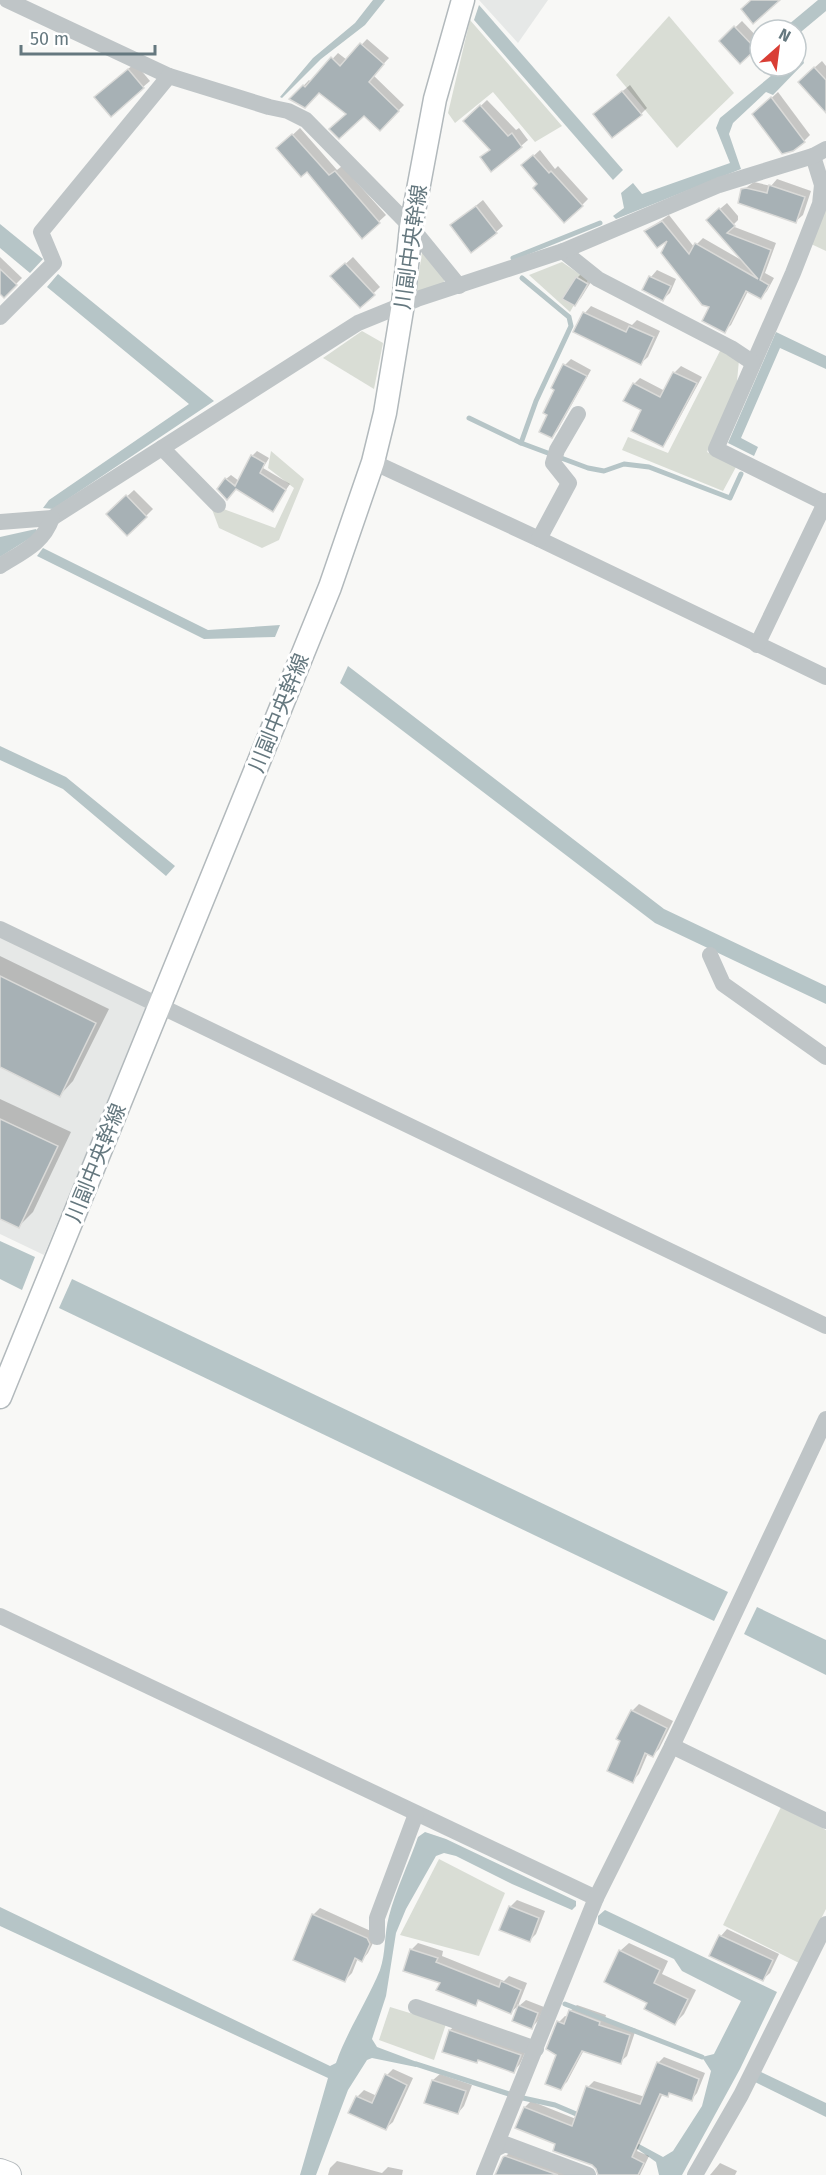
<svg xmlns="http://www.w3.org/2000/svg" width="826" height="2175" font-family="'Fira Sans','Noto Sans JP',sans-serif">
<style>
.built{fill:#e6e8e7}
.green{fill:#d9ddd5}
.water{fill:#b6c5c7}
.shadow{fill:#0003}
.lines{fill:none;stroke-linecap:round;stroke-linejoin:round}
.stream{stroke:#b6c5c7;stroke-width:5}
.building{fill:#a7b1b5;stroke:#dadad8;stroke-width:1.5}
.secondary-casing{stroke:#b2b9bc;stroke-width:25}
.primary-casing{stroke:#b3b9bc;stroke-width:28}
.street{stroke:#bfc5c7;stroke-width:16}
.secondary{stroke:#fff;stroke-width:22}
.primary{stroke:#fff;stroke-width:26}
.labels{text-anchor:middle;stroke-width:6;stroke-linejoin:round;paint-order:stroke}
.street-label{font-size:21px;fill:#65787f;stroke:#fff}
</style>
<rect width="100%" height="100%" fill="#f8f8f6"/>
<g class="built">
<polygon points="479,0 548,0 518,43"/>
<polygon points="0,937 146,1007 44,1255 0,1234"/>
</g>
<g class="green">
<polygon points="669,16 734,93 677,148 616,75"/>
<polygon points="470,20 562,126 535,142 493,92 455,123 448,113"/>
<polygon points="826,201 826,251 809,243"/>
<polygon points="422,252 445,278 443,284 416,293"/>
<polygon points="562,262 588,280 570,312 529,275"/>
<polygon points="362,331 383,343 374,389 323,358"/>
<polygon points="721,349 739,360 736,392 707,452 736,467 723,491 622,450 628,437 668,453"/>
<polygon points="271,451 304,479 279,540 262,548 219,528 210,504 275,528 294,488 268,468"/>
<polygon points="781,1807 826,1830 826,1909 799,1963 723,1925"/>
<polygon points="439,1859 505,1893 479,1956 400,1935"/>
<polygon points="390,2007 446,2024 434,2060 379,2040"/>
</g>
<g class="water">
<polygon points="373,0 385,0 365,25 321,59 282,98 280,97 313,58 355,23"/>
<polygon points="818,0 826,0 826,11 796,36 796,30 782,30"/>
<polygon points="479,5 623,170 613,180 474,20"/>
<polygon points="796,42 804,63 773,95 766,92 733,123 729,134 741,169 616,219 613,216 624,208 621,193 633,183 642,194 730,163 716,128 720,118 783,66 796,66"/>
<polygon points="0,224 43,259 30,273 0,248"/>
<polygon points="58,274 214,401 53,509 43,508 49,500 189,404 47,287"/>
<polygon points="776,332 826,356 826,369 780,348 741,438 758,447 754,456 728,443"/>
<polygon points="36,529 38,533 0,557 0,537"/>
<polygon points="43,548 208,630 280,625 275,637 204,639 37,556"/>
<polygon points="348,666 664,909 826,986 826,1004 655,923 340,683"/>
<polygon points="0,746 66,777 175,866 166,876 63,789 0,760"/>
<polygon points="0,1241 35,1257 22,1290 0,1279"/>
<polygon points="72,1279 728,1592 714,1621 59,1308"/>
<polygon points="757,1607 826,1640 826,1675 744,1634"/>
<path d="M425 1832 446 1839 576 1901V1906L572 1910 512 1884 456 1856 444 1853 436 1856 406 1909 396 1933 386 1996 372 2039 377 2047 417 2062 416 2067 372 2058 367 2060 348 2090 316 2175H300L328 2078 0 1926V1907L330 2066 336 2063C347 2031 367 2002 380 1970 386 1953 384 1934 389 1916 396 1889 409 1863 418 1837Z"/>
<polygon points="605,1910 777,1992 740,2069 682,2175 659,2175 656,2162 636,2148 636,2145 639,2144 663,2157 673,2151 702,2106 711,2071 702,2057 714,2054 741,2001 682,1971 674,1959 598,1924 598,1916"/>
<polygon points="761,2072 826,2103 826,2117 755,2082"/>
</g>
<g class="shadow">
<polygon points="742,21 760,40 760,43 740,62 721,41"/>
<polygon points="367,39 389,58 373,75 404,105 380,129 364,114 348,113 319,91 291,99 309,80 311,82 338,53 347,60"/>
<polygon points="822,61 826,66 826,111 806,75"/>
<polygon points="135,63 150,81 143,87 103,91"/>
<polygon points="630,85 647,108 641,114 595,114"/>
<polygon points="778,92 810,135 804,141 754,114"/>
<polygon points="487,100 516,130 519,128 528,140 521,146 482,158 491,149 465,121"/>
<polygon points="300,128 337,170 342,166 386,215 362,237 285,142"/>
<polygon points="540,150 555,169 558,166 588,199 582,205 539,184 529,160"/>
<polygon points="777,179 811,191 803,215 796,221 743,190 754,182 771,186"/>
<polygon points="483,200 503,226 496,232 452,225"/>
<polygon points="727,203 738,216 738,220 732,226 776,243 765,273 774,278 767,291 761,297 748,291 731,325 724,331 670,237 646,231 669,215 694,247 703,238 743,261 714,214"/>
<polygon points="0,257 22,278 4,296 0,291"/>
<polygon points="353,257 380,287 360,306 339,270"/>
<polygon points="657,270 676,279 670,293 663,299 644,289 651,277"/>
<polygon points="584,271 594,277 581,298 574,305 564,299 577,278"/>
<polygon points="591,306 632,325 637,320 660,331 648,357 641,363 575,332 585,313"/>
<polygon points="571,359 591,370 557,431 551,437 565,365"/>
<polygon points="681,366 702,377 668,439 662,445 643,410 634,384 640,378 665,391 674,373"/>
<polygon points="257,451 269,458 263,468 290,484 272,510 226,479 231,475 239,481 252,456"/>
<polygon points="134,490 153,509 128,534 108,514"/>
<polygon points="0,956 109,1009 73,1081 60,1095 0,1066"/>
<polygon points="0,1099 71,1132 33,1212 19,1226 0,1217"/>
<polygon points="639,1704 673,1721 659,1749 653,1755 648,1753 639,1774 632,1781 632,1711"/>
<polygon points="517,1900 545,1911 536,1934 530,1940 510,1907"/>
<polygon points="320,1908 373,1932 376,1937 368,1953 362,1960 358,1958 352,1973 345,1980 295,1959 313,1915"/>
<polygon points="727,1929 779,1954 770,1973 763,1979 711,1955 721,1936"/>
<polygon points="418,1943 443,1951 442,1956 504,1981 509,1976 527,1983 518,2006 511,2012 480,1999 475,2005 411,1950"/>
<polygon points="629,1943 668,1961 662,1974 696,1990 684,2014 675,2023 620,1951"/>
<polygon points="526,2000 544,2007 538,2021 531,2028 519,2006"/>
<polygon points="577,2005 606,2015 605,2019 636,2029 627,2056 620,2062 584,2050 567,2082 560,2088 559,2022 565,2016 568,2017 570,2011"/>
<polygon points="457,2024 527,2048 520,2064 514,2071 480,2059 477,2061 450,2030"/>
<polygon points="664,2057 705,2073 697,2093 691,2100 670,2092 667,2095 663,2093 637,2151 649,2156 640,2175 599,2175 600,2172 593,2164 557,2143 525,2107 531,2101 576,2119 588,2087 594,2081 645,2097 658,2063"/>
<polygon points="393,2069 413,2078 393,2122 386,2128 357,2097 364,2090 377,2096 387,2075"/>
<polygon points="440,2074 472,2085 464,2106 458,2113 426,2102 433,2080"/>
<polygon points="511,2151 580,2175 496,2175 504,2158"/>
<polygon points="337,2161 382,2173 388,2167 403,2170 402,2175 328,2175 330,2168"/>
<polygon points="720,2163 737,2171 735,2175 710,2175"/>
</g>
<g class="lines">
<g class="stream">
<polyline points="513,258 600,223"/>
<polyline points="469,418 521,443 588,468 604,471 624,464 649,467 730,498 741,474"/>
<polyline points="521,443 536,401 571,326 569,317 522,278"/>
<polyline points="565,2004 702,2057"/>
<polyline points="416,2064 509,2094"/>
<polyline points="523,2098 555,2105 581,2116"/>
</g>
</g>
<g class="building">
<polygon points="751,0 780,0 753,24 741,9"/>
<polygon points="734,26 756,49 740,64 719,41"/>
<polygon points="360,43 384,64 369,82 399,111 380,131 364,116 339,139 329,129 346,114 319,93 305,108 289,99 303,85 305,87 331,57 340,66"/>
<polygon points="814,67 826,80 826,113 798,82"/>
<polygon points="128,69 144,88 111,117 94,97"/>
<polygon points="622,91 642,115 612,138 593,114"/>
<polygon points="771,97 805,142 793,151 782,154 752,114"/>
<polygon points="480,105 508,136 512,133 522,147 491,172 480,157 490,150 463,121"/>
<polygon points="292,134 329,175 335,171 380,223 362,239 307,172 301,177 276,148"/>
<polygon points="533,155 549,173 551,171 583,206 564,223 533,188 537,184 521,165"/>
<polygon points="769,185 805,197 796,223 738,203 741,189 746,188 767,193"/>
<polygon points="476,206 497,233 471,253 450,225"/>
<polygon points="719,208 735,226 727,233 771,250 760,280 769,285 761,299 746,291 725,333 702,321 709,307 702,305 661,253 667,241 657,248 644,231 662,221 689,254 695,243 758,279 706,220"/>
<polygon points="345,263 375,295 360,308 330,276"/>
<polygon points="0,269 17,285 4,298 0,294"/>
<polygon points="649,276 671,286 663,301 642,290"/>
<polygon points="576,277 588,284 575,306 562,299"/>
<polygon points="583,312 626,332 629,326 654,337 641,365 573,332"/>
<polygon points="563,364 587,376 552,438 539,432 547,415 543,413 554,390 551,388"/>
<polygon points="673,372 697,383 663,447 631,431 641,410 623,401 633,383 660,397"/>
<polygon points="251,455 265,463 260,473 286,490 273,512 236,489 227,500 217,489 225,478 235,486"/>
<polygon points="126,495 147,517 127,536 106,514"/>
<polygon points="0,976 96,1023 60,1097 0,1067"/>
<polygon points="0,1119 58,1146 19,1228 0,1219"/>
<polygon points="631,1710 667,1728 653,1757 645,1753 633,1783 607,1771 620,1741 616,1739"/>
<polygon points="509,1906 539,1918 530,1942 499,1930"/>
<polygon points="312,1914 367,1938 370,1944 362,1962 355,1958 345,1982 293,1960"/>
<polygon points="719,1935 773,1960 763,1981 709,1956"/>
<polygon points="410,1949 438,1958 436,1962 499,1987 501,1981 521,1990 511,2014 478,2000 476,2006 436,1990 440,1983 403,1971"/>
<polygon points="619,1950 660,1970 654,1983 688,1999 675,2025 644,2009 647,2003 604,1982"/>
<polygon points="518,2005 538,2013 532,2029 512,2021"/>
<polygon points="569,2010 600,2022 599,2025 630,2035 621,2064 582,2051 561,2090 545,2084 556,2055 546,2049 557,2021 564,2024"/>
<polygon points="449,2030 521,2055 514,2073 478,2060 477,2063 442,2052"/>
<polygon points="657,2062 699,2079 692,2101 669,2093 668,2097 660,2094 632,2157 644,2163 638,2175 598,2175 596,2169 592,2165 553,2151 555,2144 515,2128 524,2107 572,2126 586,2086 640,2104"/>
<polygon points="385,2074 407,2085 386,2130 348,2113 356,2096 372,2103"/>
<polygon points="432,2080 466,2091 458,2114 424,2103"/>
<polygon points="505,2156 544,2170 558,2175 495,2175 503,2157"/>
</g>
<g class="lines">
<defs>
<polyline id="secondary" points="0,1397 330,587 373,462 385,413 403,304 411,227 435,99 463,0"/>
<polyline id="primary" points="0,2172 8,2175"/>
</defs>
<use href="#secondary" class="secondary-casing"/>
<use href="#primary" class="primary-casing"/>
<g class="street">
<polyline points="7,0 169,76 269,107 288,111 306,120 411,227 459,286"/>
<polyline points="813,156 822,185 820,204 793,273 716,449 825,503"/>
<polyline points="563,251 598,279 731,348 752,362"/>
<polyline points="0,317 54,263 41,232 169,76"/>
<polyline points="162,448 218,505"/>
<polyline points="373,462 539,539 826,677"/>
<polyline points="0,522 52,518 358,323 417,299 563,251 719,185 813,156 826,149"/>
<polyline points="539,539 569,483 553,463 557,450 578,414"/>
<path d="M0 566C22 552 43 544 52 518"/>
<polyline points="757,645 826,501"/>
<polyline points="0,929 826,1326"/>
<polyline points="710,955 723,984 826,1057"/>
<polyline points="0,1616 596,1898"/>
<polyline points="672,1746 826,1821"/>
<polyline points="377,1937 377,1918 416,1814"/>
<polyline points="416,2007 536,2049"/>
<polyline points="495,2149 505,2144 588,2175"/>
<polyline points="484,2175 596,1898 672,1746 826,1419"/>
<polyline points="695,2175 741,2095 826,1924"/>
</g>
<use href="#secondary" class="secondary"/>
<use href="#primary" class="primary"/>
</g>
<g class="labels">
<g class="street-label">
<text transform="translate(411 247) rotate(-82)" y="7">川副中央幹線</text>
<text transform="translate(279 713) rotate(-68)" y="7">川副中央幹線</text>
<text transform="translate(96 1163) rotate(-68)" y="7">川副中央幹線</text>
</g>
</g>
<g transform="translate(778 48) rotate(28)"><circle r="28" fill="#ffffff" stroke="#c1c9cc" stroke-width="1.5"/>
<path d="M0-4.5L10 22L0 15L-10 22Z" fill="#d93e35"/>
<text y="-9" font-size="16" font-weight="bold" text-anchor="middle" fill="#65787f">N</text>
</g>
<path d="M21 45v9h134v-9" fill="none" stroke="#65787f" stroke-width="3"/>
<text x="30" y="45" font-size="18" fill="#65787f" stroke="#ffffff" stroke-width="4.5" paint-order="stroke">50 m</text>
</svg>
